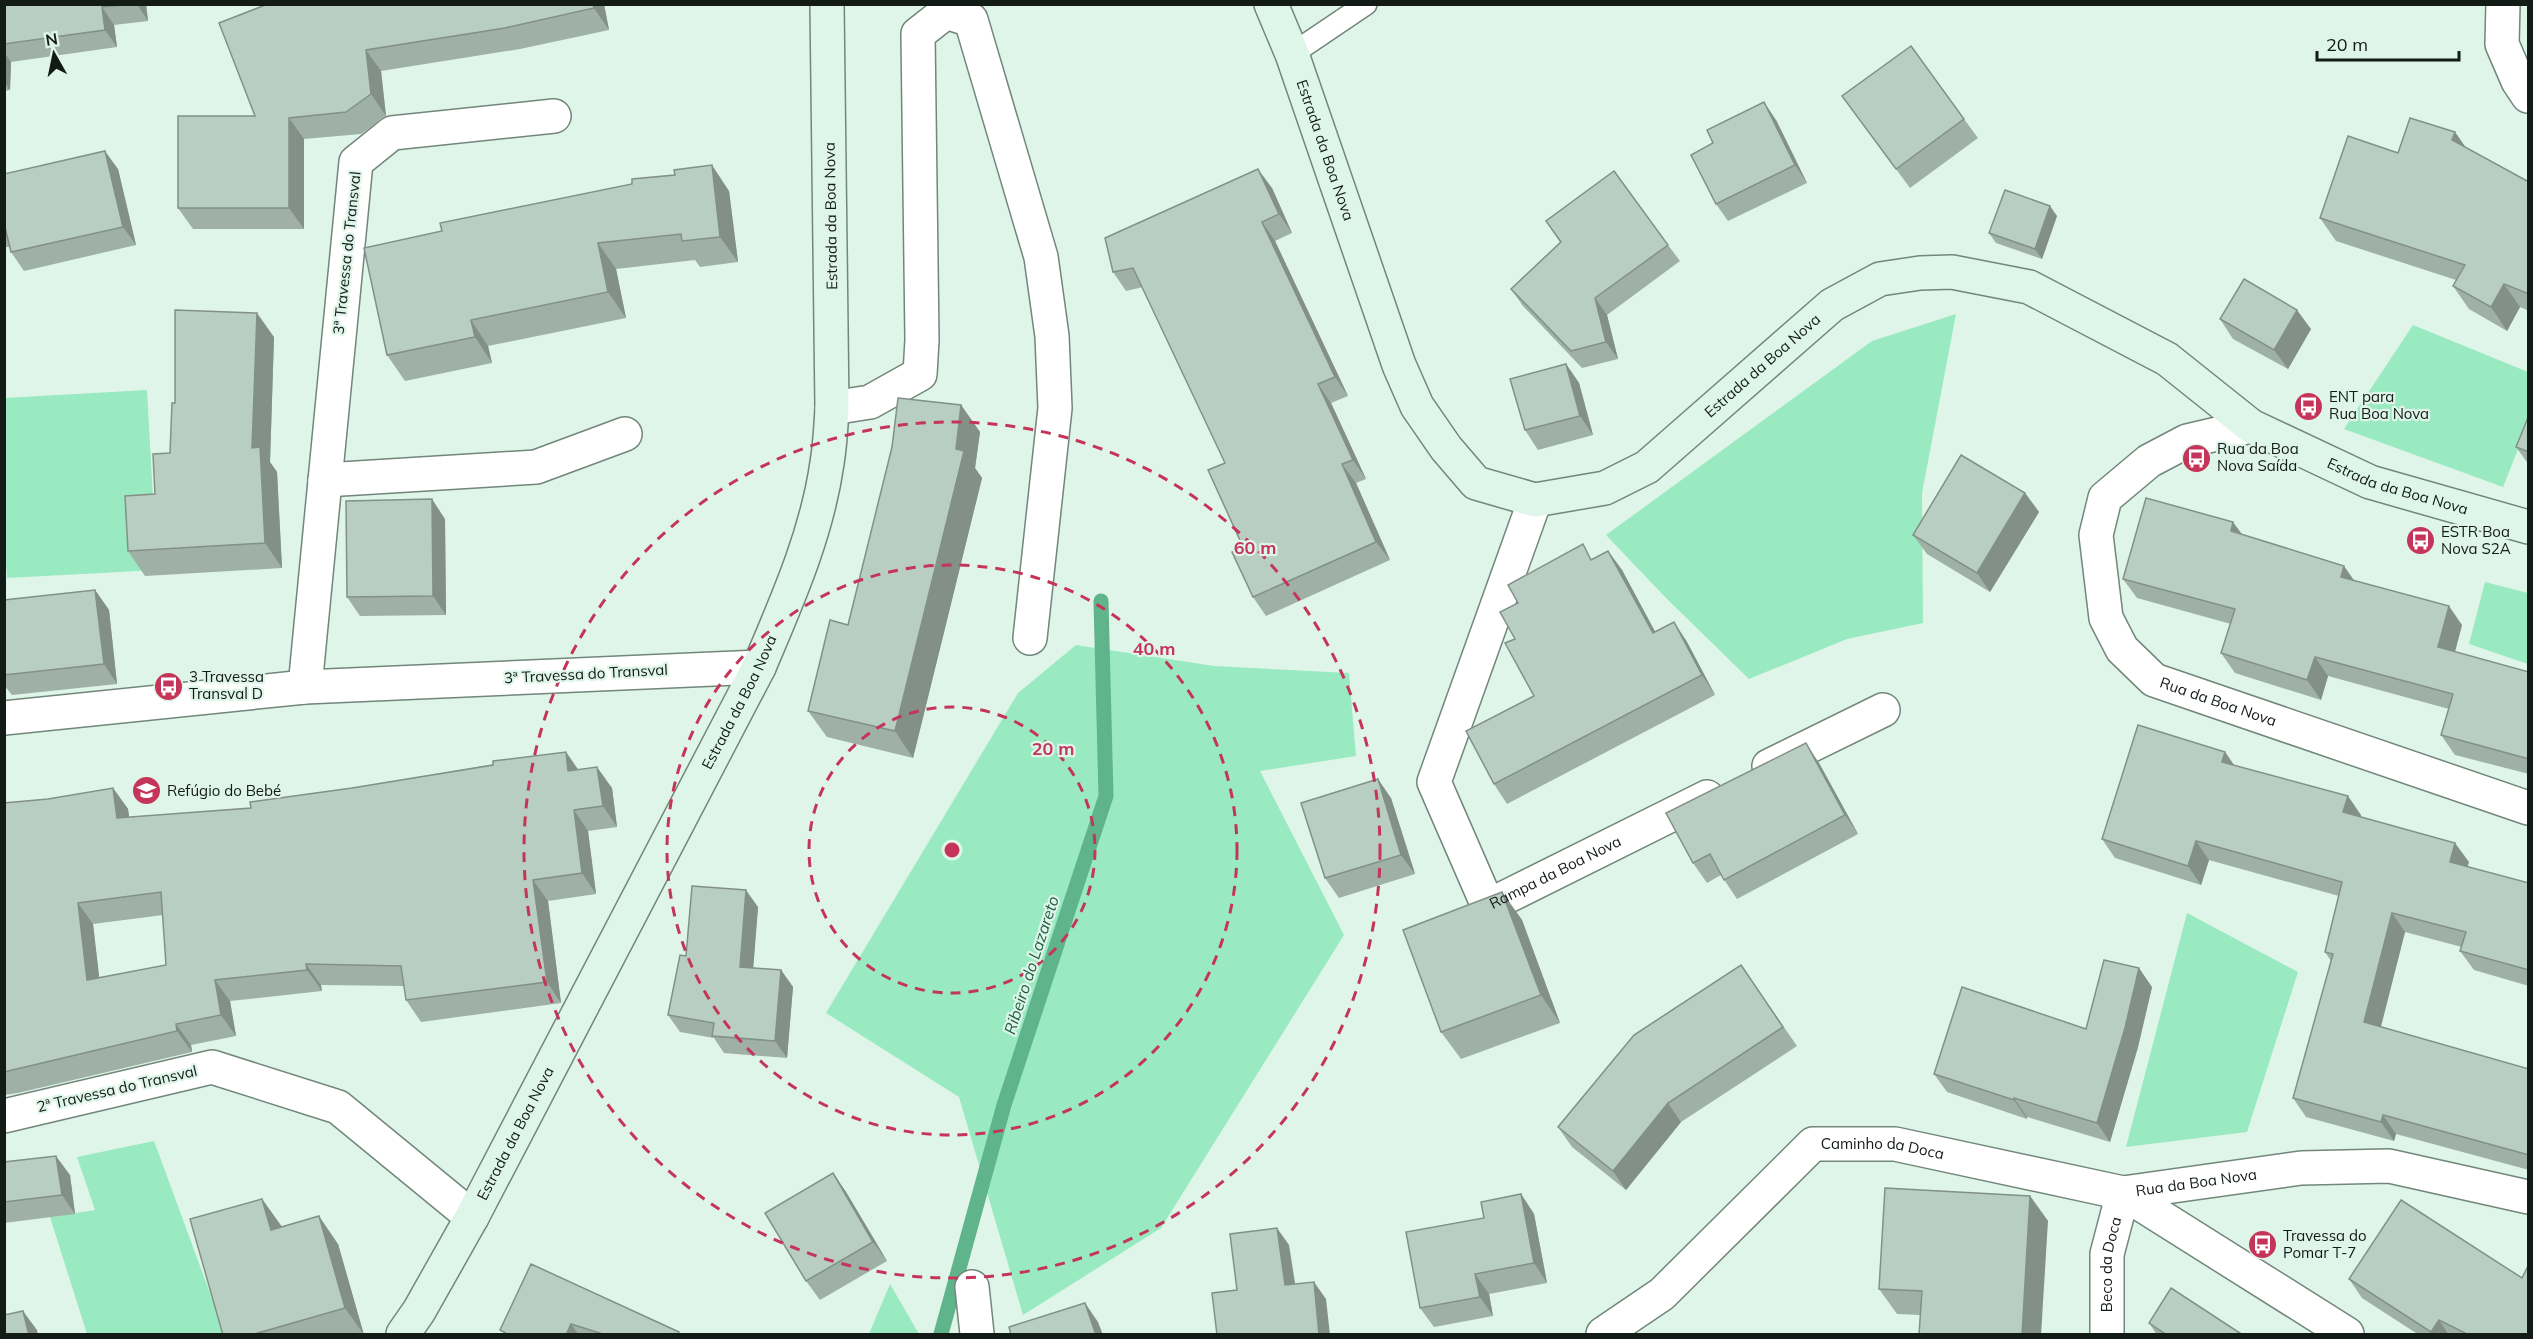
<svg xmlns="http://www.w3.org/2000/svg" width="2533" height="1339" font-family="Mulish,sans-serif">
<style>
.green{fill:#99eac0}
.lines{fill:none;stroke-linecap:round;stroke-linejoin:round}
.stream{stroke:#60b48b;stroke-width:15}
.service-casing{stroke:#72867b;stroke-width:24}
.minor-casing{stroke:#72867b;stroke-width:36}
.secondary-casing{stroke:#72867b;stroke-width:36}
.service{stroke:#fff;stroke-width:21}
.minor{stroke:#fff;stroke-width:33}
.secondary{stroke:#def6ea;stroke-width:33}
.wall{fill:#9fb1a7;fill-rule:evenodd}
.shaded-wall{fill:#829088}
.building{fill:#b9cec2;stroke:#829088;stroke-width:1.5;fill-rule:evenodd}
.ring{fill:none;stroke:#c53559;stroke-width:3;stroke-dasharray:10 8}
.labels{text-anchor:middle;stroke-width:4.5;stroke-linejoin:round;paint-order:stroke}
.street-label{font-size:15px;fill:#131b17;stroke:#dff5e9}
.poi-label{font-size:15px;fill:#131b17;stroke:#dff5e9;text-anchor:start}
.water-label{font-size:16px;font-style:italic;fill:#1e5d42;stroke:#dff5e9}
.centre{fill:#c53559;stroke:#dff5e9;stroke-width:3}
.ring-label{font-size:18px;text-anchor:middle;font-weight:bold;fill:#c53559;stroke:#dff5e9;stroke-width:4.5;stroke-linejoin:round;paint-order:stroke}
</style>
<rect width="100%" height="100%" fill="#dff5e9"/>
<g class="green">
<polygon points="1956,314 1922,493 1923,623 1847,639 1749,679 1666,598 1606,535 1872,341"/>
<polygon points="2413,325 2528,372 2528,424 2503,487 2344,429"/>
<polygon points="147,390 157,570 7,578 4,532 4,398"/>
<polygon points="2485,582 2528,593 2528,664 2469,644"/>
<polygon points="1076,645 1214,666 1349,673 1356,756 1260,771 1344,935 1161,1228 1023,1315 959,1097 826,1013 1018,693"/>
<polygon points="2187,913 2298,972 2247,1132 2126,1147"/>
<polygon points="154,1141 225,1334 87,1334 50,1217 95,1210 77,1157"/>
<polygon points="890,1284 919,1334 869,1334"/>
</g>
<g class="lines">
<polyline class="stream" points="941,1334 1004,1105 1106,796 1101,601"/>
<defs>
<polyline id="service" points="1292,54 1366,4"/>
<g id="minor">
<polyline points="2503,4 2502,44 2518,81 2528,96"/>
<polyline points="832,408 870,402 920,374 922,340 918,34 946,12 971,20 1041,257 1052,336 1055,408 1030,638"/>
<path id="s1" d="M2251 426 2187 441 2149 461 2105 498 2096 535 2106 618 2122 649 2154 680 2528 808"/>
<polyline points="325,480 536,467 625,434"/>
<path id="s2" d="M1535 500 1434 782 1488 906 1707 797"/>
<polyline points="305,687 356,162 392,133 554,116"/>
<polyline points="4,718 305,687 759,667"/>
<polyline points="1769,766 1883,710"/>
<polyline points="4,1116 212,1067 338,1107 472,1217"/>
<path id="s3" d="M2123 1193 2301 1168 2389 1166 2528 1197"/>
<polyline points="972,1287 977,1334"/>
<path id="s4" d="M1603 1334 1662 1294 1813 1144H1895L2123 1193 2347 1334"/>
<path id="s5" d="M2107 1334V1254L2123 1193"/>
</g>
<g id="secondary">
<path id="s6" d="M1271 4 1292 54 1399 365 1417 406 1446 448 1476 483 1535 500 1605 488 1647 467 1832 305 1880 279 1920 273 1952 272 2029 287 2167 359 2251 426 2370 482 2528 527"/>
<path id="s7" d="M403 1334 419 1311 472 1217 759 667C787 601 817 534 827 463 830 445 831 427 832 408L827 4"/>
</g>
</defs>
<use href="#service" class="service-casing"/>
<use href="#minor" class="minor-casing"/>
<use href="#secondary" class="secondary-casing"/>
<use href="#service" class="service"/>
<use href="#minor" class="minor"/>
<use href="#secondary" class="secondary"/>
</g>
<g class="wall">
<polygon points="4,4 146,4 148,21 114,25 117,47 11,62 10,90 4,91"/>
<polygon points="268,4 604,4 609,30 520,49 381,71 386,116 361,134 304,139 304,229 193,229 178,208 255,116"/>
<polygon points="1842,96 1964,119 1978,138 1910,188"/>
<polygon points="1776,120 1807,183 1728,221 1716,204"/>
<polygon points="2455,132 2465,147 2529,182 2529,311 2520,307 2507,331 2469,309 2453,286 2456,280 2336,241 2320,218 2398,153"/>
<polygon points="118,169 136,245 24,271 11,252 10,247 4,247 4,174"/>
<polygon points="1272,188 1292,233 1275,241 1348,396 1331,403 1366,479 1356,483 1390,560 1266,616 1253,597 1225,463 1143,287 1126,291 1113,272"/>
<polygon points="729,191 738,262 700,267 695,260 616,269 626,318 488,346 492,363 405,381 387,355 364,248"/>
<polygon points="2057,216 2042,259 1996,243 1989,233"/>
<polygon points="1546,221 1668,245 1680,261 1607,315 1618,359 1582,368 1523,306 1511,289 1560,242"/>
<polygon points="2220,319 2311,329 2288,369 2233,339"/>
<polygon points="274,337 270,462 277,472 282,568 145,576 128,551 155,494 170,453 175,403"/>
<polygon points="1566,364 1579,383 1593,435 1538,450 1525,430"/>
<polygon points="961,405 980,432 975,468 982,478 913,758 827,737 808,711 848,625"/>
<polygon points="2529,415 2529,465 2516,447"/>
<polygon points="2025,493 2039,512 1990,592 1927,554 1913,535"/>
<polygon points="445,519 446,615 360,616 347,597"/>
<polygon points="2243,535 2462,625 2455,652 2529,672 2529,774 2455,755 2441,735 2449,709 2328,676 2321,700 2235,673 2221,653 2231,624 2137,598 2123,579"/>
<polygon points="1608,551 1622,570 1655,632 1674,622 1687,642 1715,695 1507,804 1494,784 1534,696 1515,639 1518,603"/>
<polygon points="95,590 109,610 117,684 12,695 4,685 4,600"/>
<path d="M566 752 578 769 612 788 617 827 588 831 596 894 548 901 561 1003 421 1022 406 1000 404 986 321 985 322 991 230 1001 236 1036 191 1045 192 1052 18 1093 4 1095V803L48 799 113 788 128 809 129 817 251 808 352 788ZM163 915 166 965 99 978 93 924Z"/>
<polygon points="2225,752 2234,765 2361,815 2360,817 2469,862 2467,867 2529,883 2529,986 2474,970 2460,951 2462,947 2405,932 2381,1027 2529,1069 2529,1170 2396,1134 2394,1141 2306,1117 2293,1098 2331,961 2325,952 2339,896 2209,860 2201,885 2115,858 2102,839"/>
<polygon points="1819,763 1858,834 1737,899 1721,875 1707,883 1693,863"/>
<polygon points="1391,798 1415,874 1339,898 1325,878"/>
<polygon points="1502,892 1522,920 1560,1023 1461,1059 1441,1032"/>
<polygon points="758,907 753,968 781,970 793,987 787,1058 724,1053 714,1038 680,1032 668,1015 686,956"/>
<polygon points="1741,965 1797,1046 1681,1122 1626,1190 1572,1147 1558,1127"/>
<polygon points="2152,987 2138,1047 2110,1142 2027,1117 2027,1119 1947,1092 1934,1074 2086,1029"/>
<polygon points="4,1162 70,1175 75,1214 4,1223"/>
<polygon points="833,1173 846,1192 887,1261 820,1300 806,1281"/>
<polygon points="1521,1194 1534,1214 1547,1283 1489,1294 1493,1316 1434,1327 1420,1308 1484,1218"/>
<polygon points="2030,1196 2048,1221 1920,1315 1897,1314 1879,1289"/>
<polygon points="262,1199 282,1227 338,1244 364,1335 223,1335"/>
<polygon points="531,1264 680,1335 509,1335"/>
<polygon points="2522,1278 2529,1335 2419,1335 2362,1298 2349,1279"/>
<polygon points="2149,1323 2243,1335 2157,1335"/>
</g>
<g class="shaded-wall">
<polygon points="137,4 146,4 148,21"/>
<polygon points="593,4 604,4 609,30 594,8"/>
<polygon points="102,7 114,25 117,47 105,30"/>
<polygon points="366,50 381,71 386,116 371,94"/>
<polygon points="4,52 11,62 10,90 4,82"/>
<polygon points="1764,102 1776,120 1807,183 1795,165"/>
<polygon points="289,118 304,139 304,229 289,208"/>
<polygon points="2455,132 2471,155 2452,140"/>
<polygon points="105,151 118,169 136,245 123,227"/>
<polygon points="712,165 729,191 738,262 720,237"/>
<polygon points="1258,169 1272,188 1292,233 1279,214"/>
<polygon points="2050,206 2057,216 2042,259 2035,249"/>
<polygon points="1262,222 1275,241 1348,396 1335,377"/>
<polygon points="598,243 616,269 626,318 608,292"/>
<polygon points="2504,284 2520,307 2507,331 2491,307"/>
<polygon points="1595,298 1607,315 1618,359 1606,342"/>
<polygon points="2297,310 2311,329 2288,369 2274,350"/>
<polygon points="257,313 274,337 270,462 277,472 282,568 265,543 252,448"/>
<polygon points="471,320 488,346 492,363 475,337"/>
<polygon points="1566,364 1579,383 1593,435 1580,416"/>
<polygon points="1318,384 1331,403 1366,479 1353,460"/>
<polygon points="961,405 980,432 975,468 982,478 913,758 895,731 956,449"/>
<polygon points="1342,464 1356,483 1390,560 1376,542"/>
<polygon points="2025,493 2039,512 1990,592 1977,573"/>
<polygon points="432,499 445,519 446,615 433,596"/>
<polygon points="2233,522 2247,541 2231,531"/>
<polygon points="1608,551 1622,570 1666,652 1653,633"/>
<polygon points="2344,566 2358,586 2341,577"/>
<polygon points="95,590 109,610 117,684 104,664"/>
<polygon points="2449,606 2462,625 2451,666 2438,647"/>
<polygon points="1674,622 1687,642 1715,695 1702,675"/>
<polygon points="2315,657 2328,676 2321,700 2307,680"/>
<polygon points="1806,743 1819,763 1858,834 1845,815"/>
<polygon points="566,752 580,773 568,771"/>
<polygon points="2225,752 2238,771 2222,762"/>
<polygon points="597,767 612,788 617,827 603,806"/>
<polygon points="1378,779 1391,798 1415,874 1401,855"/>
<polygon points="113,788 128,809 132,839 117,818"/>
<polygon points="2348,796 2361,815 2357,831 2343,812"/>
<polygon points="574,810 588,831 596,894 582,873"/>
<polygon points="2196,841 2209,860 2201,885 2188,866"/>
<polygon points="2455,843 2469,862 2463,881 2450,862"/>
<polygon points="533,880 548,901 561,1003 547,982"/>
<polygon points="746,890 758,907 752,984 740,967"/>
<polygon points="1502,892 1522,920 1560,1023 1541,995"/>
<polygon points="78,903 93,924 102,1001 87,980"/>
<polygon points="2392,913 2405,932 2377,1041 2364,1022"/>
<polygon points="306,964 321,985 322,991 307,970"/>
<polygon points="2139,968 2152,987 2138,1047 2110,1142 2097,1123"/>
<polygon points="781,970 793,987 787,1058 775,1041"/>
<polygon points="215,980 230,1001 236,1036 221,1015"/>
<polygon points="176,1024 191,1045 192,1052 177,1031"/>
<polygon points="2014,1098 2027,1117 2027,1119 2014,1100"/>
<polygon points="1668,1103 1681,1122 1626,1190 1613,1171"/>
<polygon points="2383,1115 2396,1134 2394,1141 2381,1122"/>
<polygon points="56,1156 70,1175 75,1214 62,1195"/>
<polygon points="833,1173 846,1192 887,1261 873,1242"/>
<polygon points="1521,1194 1534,1214 1547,1283 1534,1263"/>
<polygon points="2030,1196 2048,1221 2041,1335 2022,1335"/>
<polygon points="262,1199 282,1227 271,1230"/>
<polygon points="319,1216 338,1244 364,1335 345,1308"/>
<polygon points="1277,1228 1289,1245 1298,1302 1285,1285"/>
<polygon points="1475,1274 1489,1294 1493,1316 1480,1297"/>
<polygon points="1314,1282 1326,1299 1330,1335 1319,1335"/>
<polygon points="1085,1303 1098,1322 1103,1335 1096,1335"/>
<polygon points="23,1311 37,1330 38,1335 29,1335"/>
<polygon points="2439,1320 2449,1335 2433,1335 2431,1332"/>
<polygon points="571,1324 579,1335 566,1335"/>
</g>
<g class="building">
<polygon points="4,4 131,4 102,7 105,30 4,44"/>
<polygon points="268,4 593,4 594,8 505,28 366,50 371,94 346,112 289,118 289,208 178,208 178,116 255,116 219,23"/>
<polygon points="1911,46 1964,119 1896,169 1842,96"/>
<polygon points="1764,102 1795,165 1716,204 1691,155 1713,143 1707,130"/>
<polygon points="2410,118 2455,132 2452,140 2529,182 2529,294 2504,284 2491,307 2453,286 2465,265 2320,218 2348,136 2398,153"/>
<polygon points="105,151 123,227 11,252 5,227 4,228 4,174"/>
<polygon points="712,165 720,237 682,241 681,234 598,243 608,292 471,320 475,337 387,355 364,248 442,231 440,223 632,184 632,179 675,175 674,170"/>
<polygon points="1258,169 1279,214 1262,222 1335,377 1318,384 1353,460 1342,464 1376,542 1253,597 1232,552 1243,547 1208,470 1225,463 1133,268 1113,272 1105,238"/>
<polygon points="1614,171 1668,245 1595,298 1606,342 1571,351 1511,289 1561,242 1546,221"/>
<polygon points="2005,190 2050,206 2035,249 1989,233"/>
<polygon points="2244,279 2297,310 2274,350 2220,319"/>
<polygon points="175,310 257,313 252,448 260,447 265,543 128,551 125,496 155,494 153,454 170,453 172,403 175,403"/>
<polygon points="1566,364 1580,416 1525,430 1510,379"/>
<polygon points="898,398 961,405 956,449 964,451 895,731 808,711 830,620 848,625 892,447"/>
<polygon points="2529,415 2529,452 2516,447"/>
<polygon points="1961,455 2025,493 1977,573 1913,535"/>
<polygon points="2146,498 2233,522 2231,531 2344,566 2341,577 2449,606 2438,647 2529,672 2529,759 2441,735 2453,694 2315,657 2307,680 2221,653 2235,609 2123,579"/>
<polygon points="432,499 433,596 347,597 346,501"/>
<polygon points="1583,544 1591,560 1608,551 1653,633 1674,622 1702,675 1494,784 1466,731 1534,696 1505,643 1515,639 1500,612 1518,603 1508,585"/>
<polygon points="95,590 104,664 4,675 4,600"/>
<polygon points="2138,725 2225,752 2222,762 2348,796 2343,812 2455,843 2450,862 2529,883 2529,970 2460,951 2466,932 2392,913 2364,1022 2529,1069 2529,1155 2383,1115 2381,1122 2293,1098 2333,954 2325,952 2342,882 2196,841 2188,866 2102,839"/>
<polygon points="1806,743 1845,815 1724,880 1710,854 1693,863 1666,813"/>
<path d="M566 752 568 771 597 767 603 806 574 810 582 873 533 880 547 982 406 1000 401 966 306 964 307 970 215 980 221 1015 176 1024 177 1031 4 1072V803L48 799 113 788 117 818 251 808 250 802 352 788 493 765V761ZM161 892 166 965 87 980 78 903Z"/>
<polygon points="1378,779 1401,855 1325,878 1301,803"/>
<polygon points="692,886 746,890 740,967 781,970 775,1041 712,1036 714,1023 668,1015 680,955 686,956"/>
<polygon points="1502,892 1541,995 1441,1032 1403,930"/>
<polygon points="2104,960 2139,968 2125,1028 2097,1123 2014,1098 2014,1100 1934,1074 1962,987 2086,1029"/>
<polygon points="1741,965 1783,1027 1668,1103 1613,1171 1558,1127 1634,1035"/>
<polygon points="56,1156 62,1195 4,1202 4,1162"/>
<polygon points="833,1173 873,1242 806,1281 765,1213"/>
<polygon points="1885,1188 2030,1196 2022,1335 1919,1335 1922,1291 1879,1289"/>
<polygon points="1521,1194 1534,1263 1475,1274 1480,1297 1420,1308 1406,1232 1484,1218 1481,1202"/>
<polygon points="262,1199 271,1230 319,1216 345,1308 251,1335 223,1335 190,1219"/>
<polygon points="2401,1200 2522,1278 2529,1264 2529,1335 2469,1335 2439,1320 2431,1332 2349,1279"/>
<polygon points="1277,1228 1285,1285 1314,1282 1319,1335 1217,1335 1212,1293 1237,1290 1230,1234"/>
<polygon points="531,1264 679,1332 678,1335 606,1335 571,1324 566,1335 509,1335 500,1330"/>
<polygon points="2171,1288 2243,1335 2167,1335 2149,1323"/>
<polygon points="1085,1303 1096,1335 1011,1335 1009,1327"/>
<polygon points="23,1311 29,1335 4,1335 4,1315"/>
</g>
<g class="ring">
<circle cx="952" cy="850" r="143"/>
<circle cx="952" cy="850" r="285"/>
<circle cx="952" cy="850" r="428"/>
</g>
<defs>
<symbol id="bus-disc" viewBox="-11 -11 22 22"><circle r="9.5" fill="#c53559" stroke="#dff5e9"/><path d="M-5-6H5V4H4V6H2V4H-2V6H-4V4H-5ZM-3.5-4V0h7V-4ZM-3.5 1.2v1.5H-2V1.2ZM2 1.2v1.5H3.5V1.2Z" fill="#fff"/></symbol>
<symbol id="school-disc" viewBox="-11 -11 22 22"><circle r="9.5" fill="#c53559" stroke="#dff5e9"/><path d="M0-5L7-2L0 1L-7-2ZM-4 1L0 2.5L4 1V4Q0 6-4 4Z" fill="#fff"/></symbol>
</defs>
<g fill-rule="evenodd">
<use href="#bus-disc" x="2292" y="390" width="33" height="33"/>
<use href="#bus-disc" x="2180" y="442" width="33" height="33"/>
<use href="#bus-disc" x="2404" y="524" width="33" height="33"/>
<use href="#bus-disc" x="152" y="670" width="33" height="33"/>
<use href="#school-disc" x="130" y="774" width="33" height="33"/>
<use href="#bus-disc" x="2246" y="1228" width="33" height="33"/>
</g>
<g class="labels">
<g class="street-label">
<text dy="5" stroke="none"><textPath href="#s6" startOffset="156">Estrada da Boa Nova</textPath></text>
<text transform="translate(831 216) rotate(-91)" y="5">Estrada da Boa Nova</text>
<text transform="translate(347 253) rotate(-84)" y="5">3ª Travessa do Transval</text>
<text dy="5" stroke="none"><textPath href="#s6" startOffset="858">Estrada da Boa Nova</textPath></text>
<text dy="5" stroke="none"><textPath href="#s6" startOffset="1578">Estrada da Boa Nova</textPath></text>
<text transform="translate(586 674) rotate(-3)" y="5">3ª Travessa do Transval</text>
<text dy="5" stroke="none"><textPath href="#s1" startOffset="435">Rua da Boa Nova</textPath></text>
<text dy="5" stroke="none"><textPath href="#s7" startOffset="716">Estrada da Boa Nova</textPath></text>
<text dy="5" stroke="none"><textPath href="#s2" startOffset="510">Rampa da Boa Nova</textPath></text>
<text transform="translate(117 1089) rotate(-13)" y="5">2ª Travessa do Transval</text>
<text dy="5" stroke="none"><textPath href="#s7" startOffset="230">Estrada da Boa Nova</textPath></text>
<text dy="5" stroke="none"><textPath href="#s4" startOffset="354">Caminho da Doca</textPath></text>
<text dy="5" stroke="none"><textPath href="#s3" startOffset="74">Rua da Boa Nova</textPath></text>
<text dy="5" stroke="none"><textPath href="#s5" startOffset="70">Beco da Doca</textPath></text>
</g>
<g class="poi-label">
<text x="2329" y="402">ENT para<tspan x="2329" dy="17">Rua Boa Nova</tspan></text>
<text x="2217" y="454">Rua da Boa<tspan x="2217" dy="17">Nova Saída</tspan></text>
<text x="2441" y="537">ESTR Boa<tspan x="2441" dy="17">Nova S2A</tspan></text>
<text x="189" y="682">3 Travessa<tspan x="189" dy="17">Transval D</tspan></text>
<text x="167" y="796">Refúgio do Bebé</text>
<text x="2283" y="1241">Travessa do<tspan x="2283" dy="17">Pomar T-7</tspan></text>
</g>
<g class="water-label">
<text transform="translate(1031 965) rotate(-72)" y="6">Ribeiro do Lazareto</text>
</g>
</g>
<circle cx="952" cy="850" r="9" class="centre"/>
<g class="ring-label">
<text x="1255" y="554">60 m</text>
<text x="1154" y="655">40 m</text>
<text x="1053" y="755">20 m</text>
</g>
<rect width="2533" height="1339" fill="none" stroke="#131b17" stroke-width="12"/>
<g transform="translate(54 54) rotate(351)" stroke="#dff5e9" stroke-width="4.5" paint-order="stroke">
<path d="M0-4.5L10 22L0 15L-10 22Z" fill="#131b17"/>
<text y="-9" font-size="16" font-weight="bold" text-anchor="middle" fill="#131b17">N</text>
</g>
<path d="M2317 51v9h142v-9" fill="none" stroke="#131b17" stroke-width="3"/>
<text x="2326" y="51" font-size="18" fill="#131b17" stroke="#dff5e9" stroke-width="4.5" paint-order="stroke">20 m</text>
</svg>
